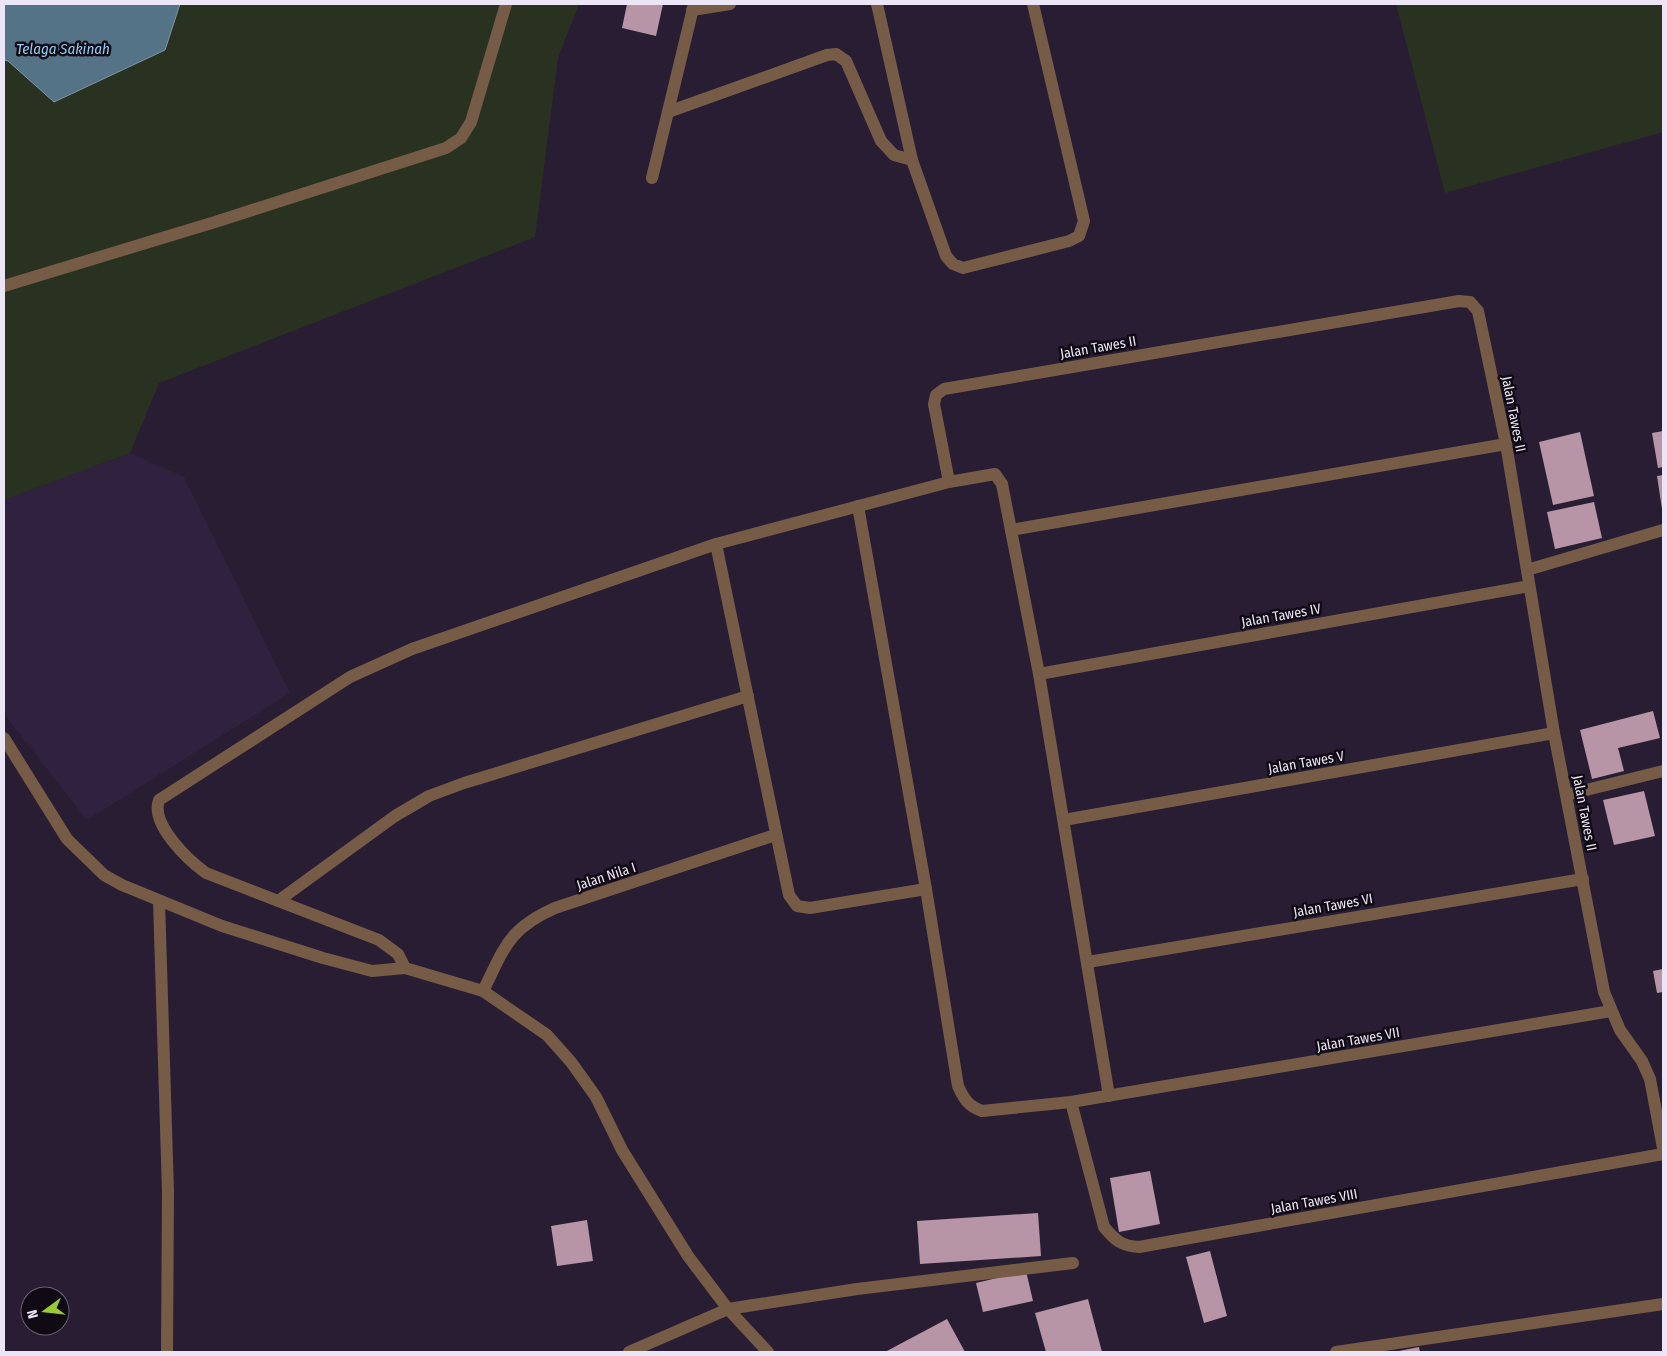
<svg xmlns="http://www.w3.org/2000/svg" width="1667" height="1356" font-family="'Fira Sans Condensed',sans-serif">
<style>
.built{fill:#30213f}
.green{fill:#293221}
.water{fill:#547387;stroke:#8295a8}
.building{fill:#b795a7}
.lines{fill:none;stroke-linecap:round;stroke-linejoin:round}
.lane{stroke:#765c46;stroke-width:12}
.street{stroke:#765c46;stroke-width:12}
.labels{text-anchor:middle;stroke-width:5;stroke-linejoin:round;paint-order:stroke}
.street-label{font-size:14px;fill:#ece5f5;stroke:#0f0a14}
.water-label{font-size:15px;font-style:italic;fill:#94cdf0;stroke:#0f0a14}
</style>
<rect width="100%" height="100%" fill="#291d34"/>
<polygon class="built" points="130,453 184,477 290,693 87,820 4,714 4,500"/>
<g class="green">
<polygon points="4,4 579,4 558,58 535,237 159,383 130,453 4,500"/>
<polygon points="1396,4 1663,4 1663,132 1445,193"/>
</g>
<polygon class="water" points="4,4 180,4 165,50 54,102 8,61 4,60"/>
<g class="building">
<polygon points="627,4 663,4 656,36 622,28"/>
<polygon points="1663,431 1663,467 1658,468 1652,433"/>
<polygon points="1580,432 1594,496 1553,505 1539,442"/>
<polygon points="1663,475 1663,509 1662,509 1657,476"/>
<polygon points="1594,502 1602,538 1555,549 1547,512"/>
<polygon points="1653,711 1660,738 1618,748 1624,771 1592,779 1580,730"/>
<polygon points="1644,791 1655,836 1614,845 1603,800"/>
<polygon points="1663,969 1663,992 1657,993 1653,971"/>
<polygon points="1150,1171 1160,1224 1119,1232 1110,1178"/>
<polygon points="1038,1213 1041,1256 920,1264 917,1221"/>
<polygon points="587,1220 593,1261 557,1266 551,1226"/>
<polygon points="1210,1251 1227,1316 1204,1323 1186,1257"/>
<polygon points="1026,1271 1033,1301 983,1312 976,1283"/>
<polygon points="1088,1299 1102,1352 1046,1352 1035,1313"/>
<polygon points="947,1319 965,1352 885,1352"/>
<polygon points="1419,1347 1420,1352 1399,1352 1399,1351"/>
</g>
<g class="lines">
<polyline class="lane" points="629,1352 728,1309"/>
<g class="street">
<polyline points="877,4 912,160 946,256 953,264 963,268 1069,241 1079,236 1084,221 1033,4"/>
<polyline points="692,10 730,4"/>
<polyline points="668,112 827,55 836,54 846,61 881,141 894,155 912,160"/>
<polyline points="652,178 694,4"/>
<polyline points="4,286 215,222 446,148 461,138 471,122 506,4"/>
<polyline points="949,482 934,404 936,395 944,389 1459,301 1470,302 1478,311 1506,444 1554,733 1604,992 1620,1030 1642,1061 1650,1079 1663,1148"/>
<path d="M858 506 926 889 958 1086C964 1099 968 1106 982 1111L1071 1102 1611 1011"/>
<polyline points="1011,530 1506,444"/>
<polyline points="716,544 789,895 797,906 810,908 926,889"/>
<polyline points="1527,570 1663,530"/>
<polyline points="1039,674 1529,586"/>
<polyline points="4,738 67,839 104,875 122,885 222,926 323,958 372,971 405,968 483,991 547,1035 571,1062 596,1097 622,1150 688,1256 728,1309 768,1352"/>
<polyline points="1566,795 1663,771"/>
<polyline points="1064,820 1554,733"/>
<polyline points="159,901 168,1192 167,1352"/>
<polyline points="278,901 395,816 429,796 464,783 748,696"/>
<polyline points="1088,962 1583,879"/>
<path d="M405 968 398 954 379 940 206 873C188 860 150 824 159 800L350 677 412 649 716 544 949 482 995 474 1002 484 1039 674 1109 1096"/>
<path d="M483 991C505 947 508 929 555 908L775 835"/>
<path d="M1071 1102 1104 1227C1115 1240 1121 1246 1139 1247L1663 1154"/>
<polyline points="728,1309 857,1289 1073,1263"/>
<polyline points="1336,1352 1663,1304"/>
</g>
</g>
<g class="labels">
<g class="street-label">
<text transform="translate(1098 347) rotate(-10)" y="5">Jalan Tawes II</text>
<text transform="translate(1514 414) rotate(79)" y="5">Jalan Tawes II</text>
<text transform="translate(1281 615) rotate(-10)" y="5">Jalan Tawes IV</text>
<text transform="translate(1306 762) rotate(-10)" y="5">Jalan Tawes V</text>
<text transform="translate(1585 813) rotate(79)" y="5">Jalan Tawes II</text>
<text transform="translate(606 876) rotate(-18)" y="5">Jalan Nila I</text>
<text transform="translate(1333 905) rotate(-10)" y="5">Jalan Tawes VI</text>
<text transform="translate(1358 1039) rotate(-10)" y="5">Jalan Tawes VII</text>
<text transform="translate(1314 1201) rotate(-10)" y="5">Jalan Tawes VIII</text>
</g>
<g class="water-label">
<text x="63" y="54">Telaga Sakinah</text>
</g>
</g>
<rect width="1667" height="1356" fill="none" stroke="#ece5f5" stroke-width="10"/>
<g transform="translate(45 1311) rotate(255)"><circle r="24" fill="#0f0a14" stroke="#67626e"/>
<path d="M0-4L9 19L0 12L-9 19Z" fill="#9acb34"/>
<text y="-8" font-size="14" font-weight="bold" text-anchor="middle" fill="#ece5f5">N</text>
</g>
</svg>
